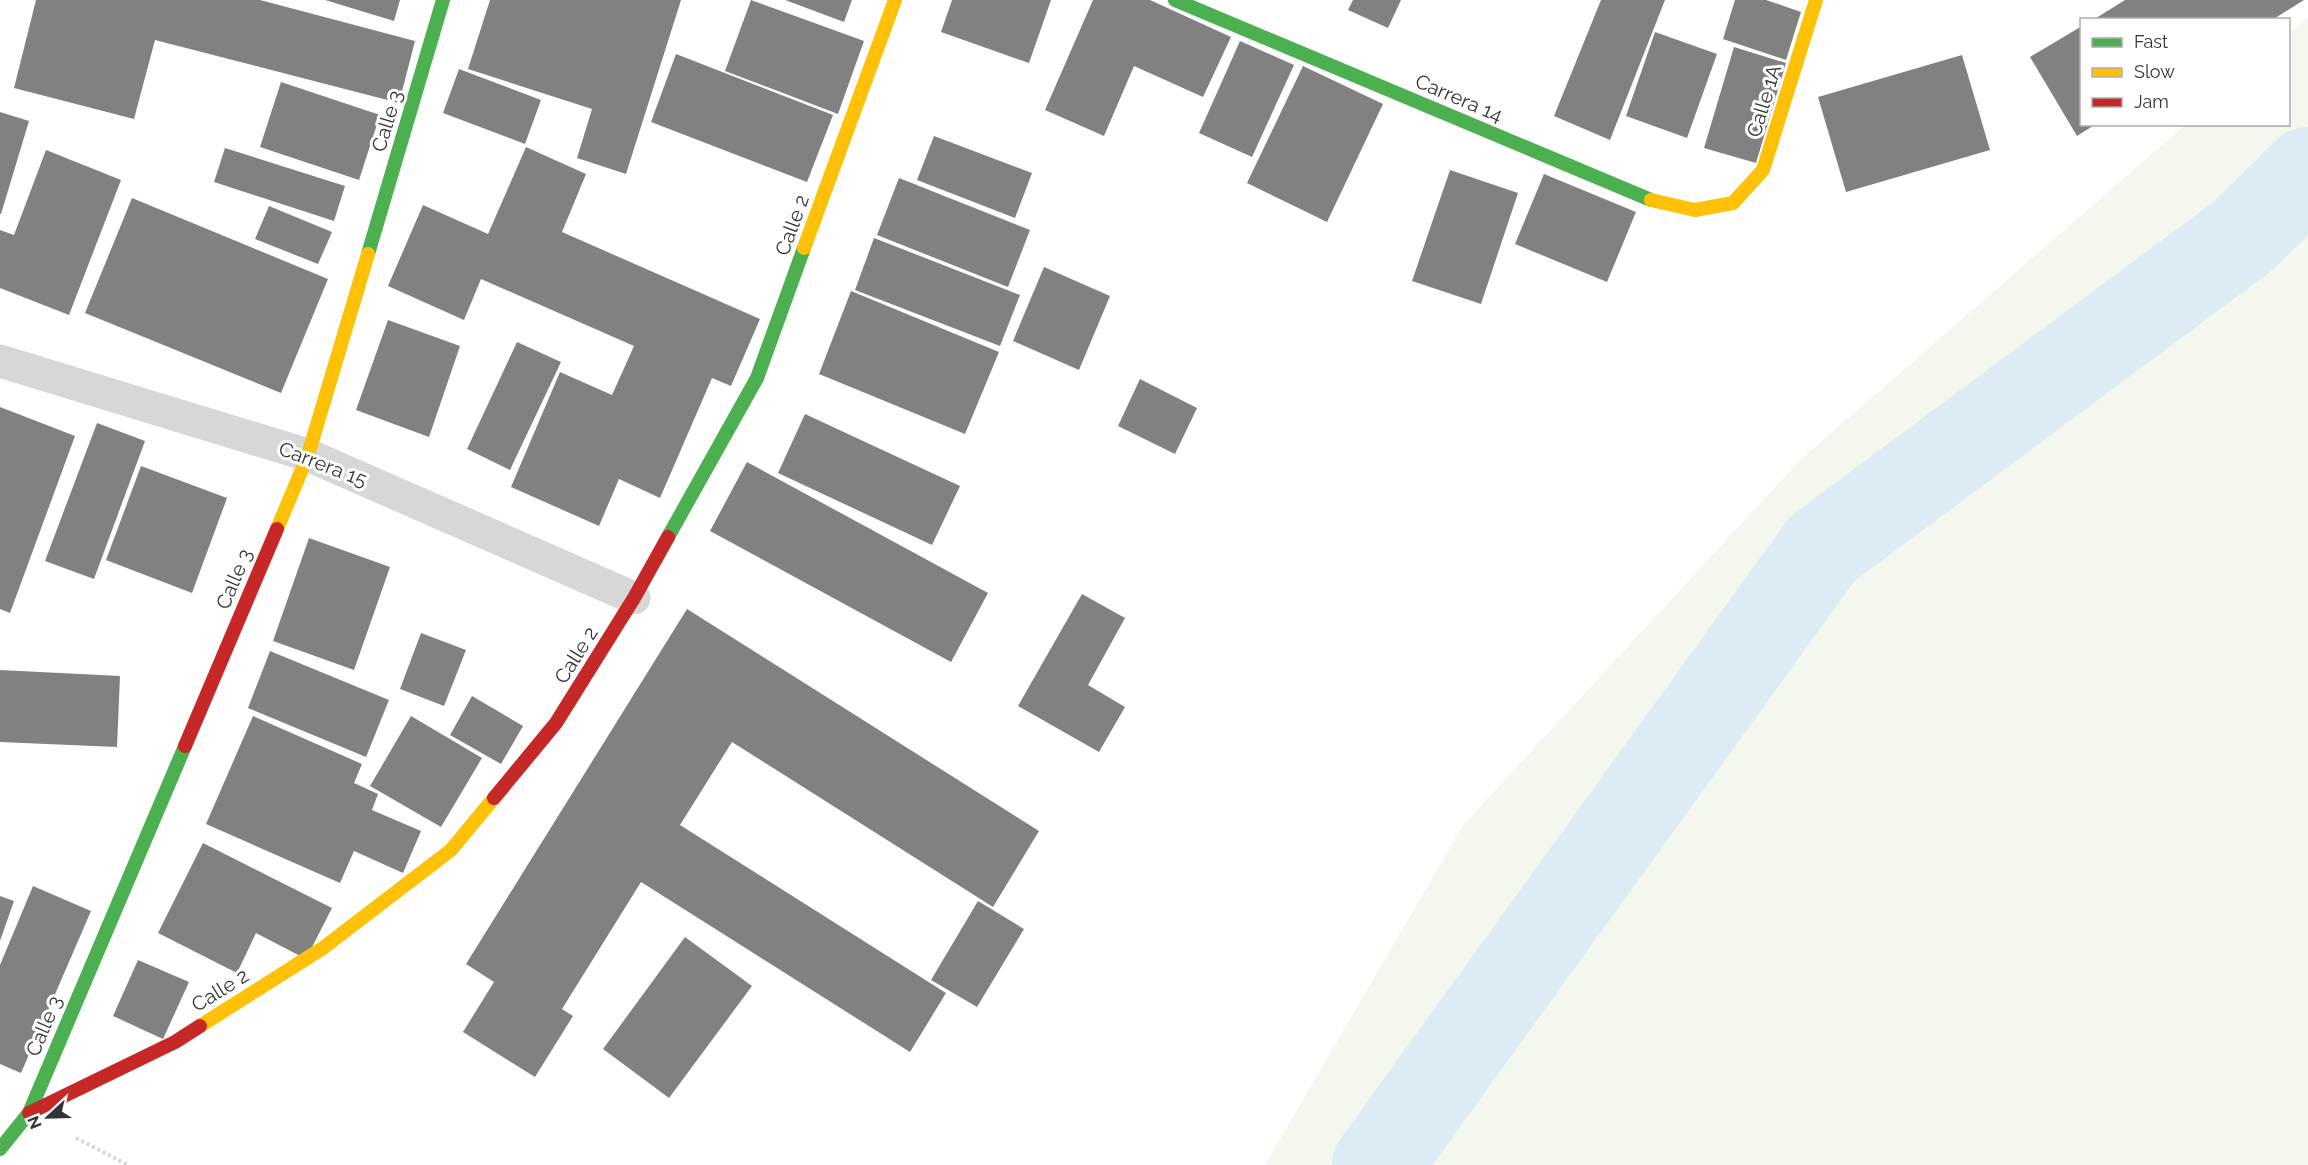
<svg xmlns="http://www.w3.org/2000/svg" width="2308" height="1165" font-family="Raleway,sans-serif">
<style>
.green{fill:#f3f7ee}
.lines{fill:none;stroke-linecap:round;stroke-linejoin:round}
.river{stroke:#dcebf4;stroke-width:90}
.building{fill:#818181}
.path{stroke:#d7d7d7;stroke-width:4;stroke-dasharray:3 3;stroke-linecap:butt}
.street{stroke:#d7d7d7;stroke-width:33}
.fast{stroke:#4caf50;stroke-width:14}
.slow{stroke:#ffc107;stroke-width:14}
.jam{stroke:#c62828;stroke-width:14}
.labels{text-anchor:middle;stroke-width:6;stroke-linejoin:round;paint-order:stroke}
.street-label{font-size:20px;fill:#333;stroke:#fff}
</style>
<rect width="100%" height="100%" fill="#fff"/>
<polygon class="green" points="2308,17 2308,1165 1265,1165 1463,825 1800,460 2185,125 2288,124 2289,34"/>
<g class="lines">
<polyline class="river" points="1377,1165 1822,549 2243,236 2308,172"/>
</g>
<g class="building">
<polygon points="36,0 260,0 415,41 399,103 155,40 134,119 14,88"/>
<polygon points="325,0 400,0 394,21"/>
<polygon points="490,0 681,0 626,174 577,158 592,109 468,69"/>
<polygon points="751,0 864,41 838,114 725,71"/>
<polygon points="785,0 852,0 844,22"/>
<polygon points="952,0 1051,0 1029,63 941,32"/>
<polygon points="1093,0 1150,0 1231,37 1203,97 1134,66 1104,136 1045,110"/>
<polygon points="1353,0 1401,0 1388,28 1348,10"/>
<polygon points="1601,0 1665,0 1610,140 1554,116"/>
<polygon points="1735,0 1766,0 1801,12 1786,60 1723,39"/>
<polygon points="2125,0 2304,0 2272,20 2093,20"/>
<polygon points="2082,26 2082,124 2096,124 2077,136 2030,57"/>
<polygon points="1655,32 1717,54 1687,138 1626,116"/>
<polygon points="1240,41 1294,65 1252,157 1199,133"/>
<polygon points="1734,47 1786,63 1756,163 1704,148"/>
<polygon points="676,54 833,115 807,182 651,122"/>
<polygon points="1962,55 1990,150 1846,192 1818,97"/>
<polygon points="1303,66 1383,104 1327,222 1247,183"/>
<polygon points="459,69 541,100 525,144 443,113"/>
<polygon points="281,82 380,115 359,180 260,147"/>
<polygon points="0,112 29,121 1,214 0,214"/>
<polygon points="934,136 1032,173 1015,218 917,180"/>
<polygon points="526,147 586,174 562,232 760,319 731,386 712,378 660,498 619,479 599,526 511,487 560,372 612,395 634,346 481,279 464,320 388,286 423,205 488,234"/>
<polygon points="225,148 345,186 334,221 214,182"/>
<polygon points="46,150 121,180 69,315 0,288 0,230 14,235"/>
<polygon points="1450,170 1518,193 1481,304 1412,281"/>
<polygon points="1544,174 1636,212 1607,282 1515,244"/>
<polygon points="899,178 1030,230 1008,287 877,235"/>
<polygon points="132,198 328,279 281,393 85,313"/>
<polygon points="269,206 332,232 318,264 255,239"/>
<polygon points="874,238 1020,295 1000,346 855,290"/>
<polygon points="1044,267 1110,296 1079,370 1013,341"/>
<polygon points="851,291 999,352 965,434 819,374"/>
<polygon points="388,320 460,346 429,437 356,410"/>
<polygon points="517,342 561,362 510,470 467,449"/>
<polygon points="1140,379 1197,408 1175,454 1118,426"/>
<polygon points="0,407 75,436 10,613 0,609"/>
<polygon points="805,414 960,486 932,545 778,473"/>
<polygon points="97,423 145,441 94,579 45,561"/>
<polygon points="747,462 988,593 951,662 710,531"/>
<polygon points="141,466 227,498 192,593 106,560"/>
<polygon points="309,538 390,567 354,670 273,641"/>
<polygon points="1082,594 1125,618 1088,685 1125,707 1099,752 1018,706"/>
<polygon points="687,609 1039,831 993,907 732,742 680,825 946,993 910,1052 641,882 562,1009 573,1016 535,1077 463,1032 494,982 466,964"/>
<polygon points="421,633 466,650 444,706 400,689"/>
<polygon points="270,651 389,700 366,757 248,708"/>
<polygon points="0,670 120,676 117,747 0,742"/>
<polygon points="472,696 523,726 501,764 450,735"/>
<polygon points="253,716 362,764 354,783 378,794 372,810 421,831 403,873 354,851 340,883 206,824"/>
<polygon points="411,716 482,758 441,827 370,786"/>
<polygon points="203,843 332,908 306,959 256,933 237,973 158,933"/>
<polygon points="33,886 91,911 21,1073 0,1064 0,965"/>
<polygon points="0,896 14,901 0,941"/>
<polygon points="978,901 1024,929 977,1007 931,980"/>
<polygon points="685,937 752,986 669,1098 603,1049"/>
<polygon points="138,960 189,982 163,1039 113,1016"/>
</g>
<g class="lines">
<polyline class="path" points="76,1138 128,1165"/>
<polyline class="street" points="0,361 308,455 634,598"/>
<g class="fast">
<polyline points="1175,0 1651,200"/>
<polyline points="368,254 443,0"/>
<polyline points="668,537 757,378 804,248"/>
<polyline points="0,1149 29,1113 185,746"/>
</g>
<g class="slow">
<polyline points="1651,200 1695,210 1733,203 1763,170 1816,0"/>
<polyline points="804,248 895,0"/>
<polyline points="277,529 308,455 368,254"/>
<polyline points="200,1026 323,948 451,850 494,798"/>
</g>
<g class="jam">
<polyline points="185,746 277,529"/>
<polyline points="494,798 556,723 634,598 668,537"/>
<polyline points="29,1113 175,1042 200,1026"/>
</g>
</g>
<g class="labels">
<g class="street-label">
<text transform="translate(1459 98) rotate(23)" y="7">Carrera 14</text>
<text transform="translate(1764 101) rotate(-73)" y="7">Calle 1A</text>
<text transform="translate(387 121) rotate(-73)" y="7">Calle 3</text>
<text transform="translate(792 225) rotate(-70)" y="7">Calle 2</text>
<text transform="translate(323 464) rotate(21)" y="7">Carrera 15</text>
<text transform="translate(234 579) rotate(-67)" y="7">Calle 3</text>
<text transform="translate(576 655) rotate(-58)" y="7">Calle 2</text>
<text transform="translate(220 990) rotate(-32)" y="7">Calle 2</text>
<text transform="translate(44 1026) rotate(-67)" y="7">Calle 3</text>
</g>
</g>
<rect x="2080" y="18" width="210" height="108" fill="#ffffff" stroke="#adadad" stroke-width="1.5"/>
<rect x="2092" y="38" width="30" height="9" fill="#4caf50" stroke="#adadad" stroke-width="1.5"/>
<text x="2134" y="48" font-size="18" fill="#333333">Fast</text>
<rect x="2092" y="68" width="30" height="9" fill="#ffc107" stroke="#adadad" stroke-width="1.5"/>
<text x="2134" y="78" font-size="18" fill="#333333">Slow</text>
<rect x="2092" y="98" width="30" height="9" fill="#c62828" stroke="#adadad" stroke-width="1.5"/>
<text x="2134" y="108" font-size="18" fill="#333333">Jam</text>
<g transform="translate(48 1117) rotate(248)" stroke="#ffffff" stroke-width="4.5" paint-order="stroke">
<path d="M0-4.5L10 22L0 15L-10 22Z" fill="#333333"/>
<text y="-9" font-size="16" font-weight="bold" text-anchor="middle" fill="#333333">N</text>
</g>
</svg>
